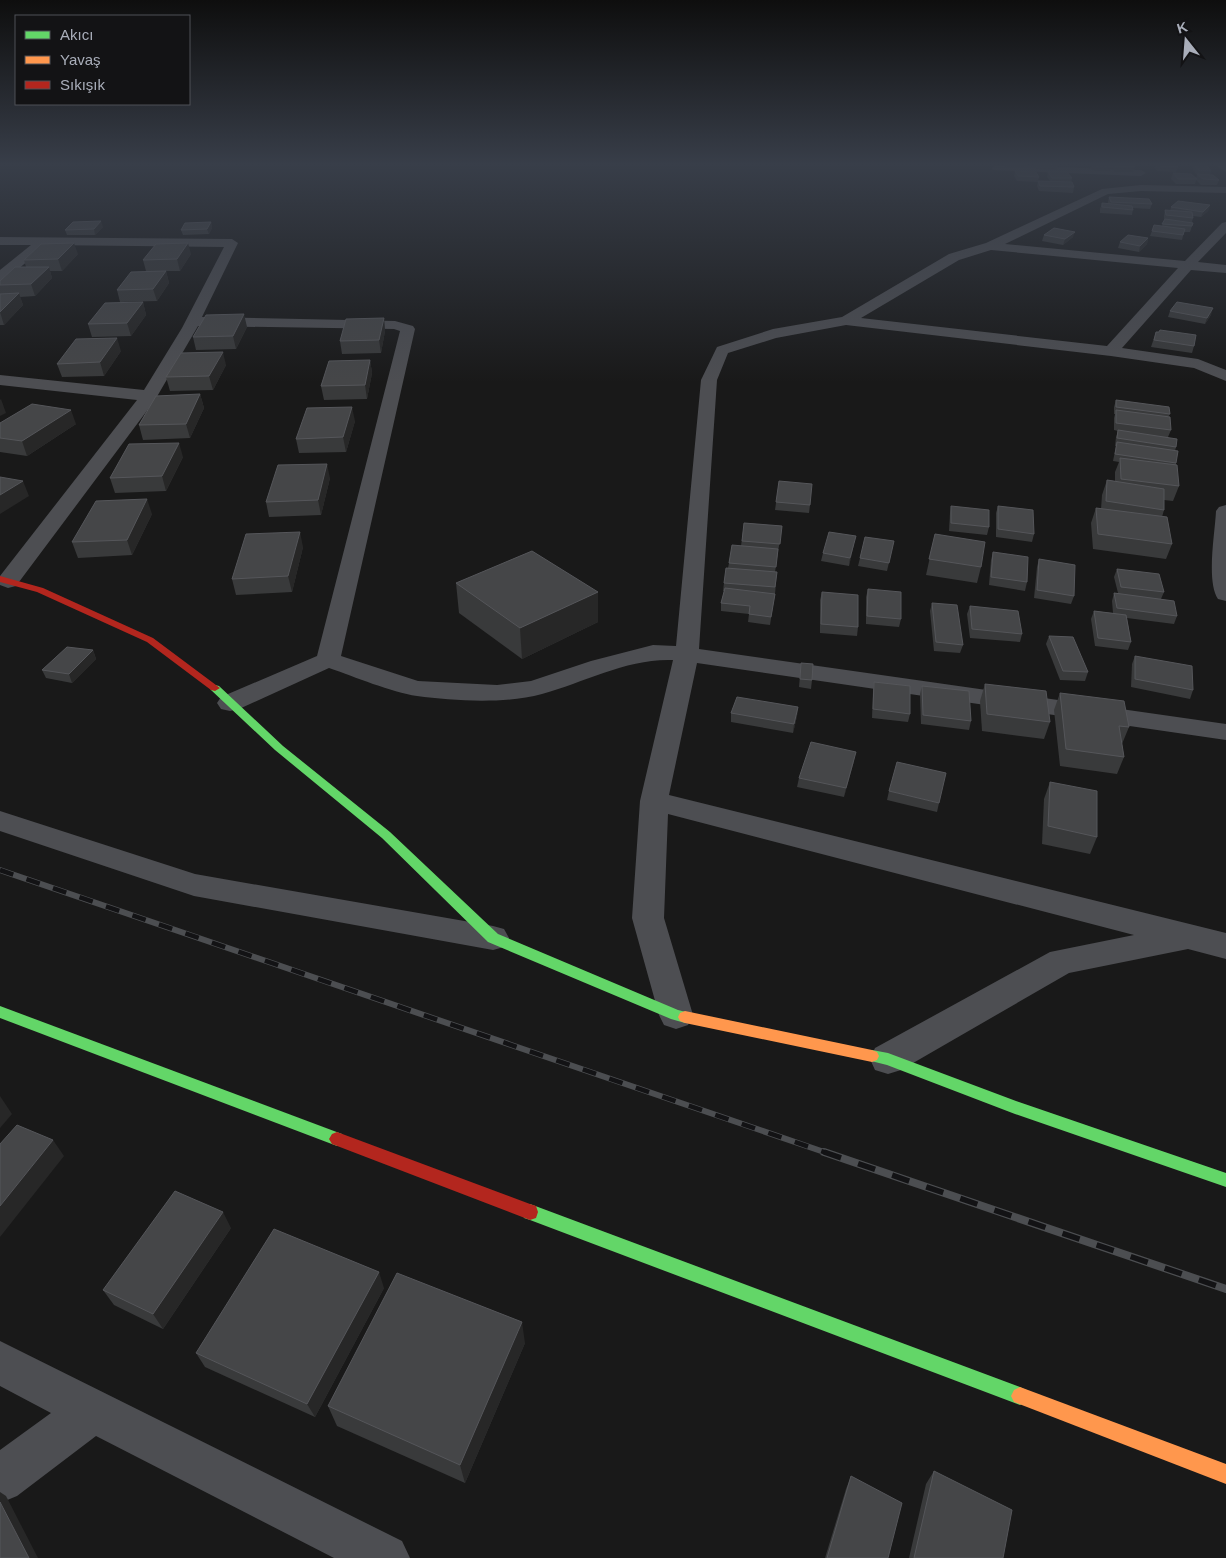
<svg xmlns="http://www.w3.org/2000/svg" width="1226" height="1558" font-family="Arial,sans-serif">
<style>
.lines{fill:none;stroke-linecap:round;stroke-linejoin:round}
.street{fill:#4d4e52;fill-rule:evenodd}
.fast{fill:#63d668;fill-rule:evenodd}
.slow{fill:#ff974d;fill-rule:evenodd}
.jam{fill:#b3261e;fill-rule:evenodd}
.rail-far1-casing{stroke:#4c4e51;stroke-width:6}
.rail-casing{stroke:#4c4e51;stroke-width:8}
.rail-far1{stroke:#131315;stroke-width:4.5;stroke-dasharray:14;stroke-linecap:butt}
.rail{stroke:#131315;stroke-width:5.5;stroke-dasharray:18;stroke-linecap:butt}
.wall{fill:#393a3b}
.shaded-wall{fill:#272727}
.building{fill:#454648;stroke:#55565a}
</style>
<rect width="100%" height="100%" fill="#191919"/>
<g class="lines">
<g class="street">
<polygon points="1214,164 1225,164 1226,172"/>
<polygon points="997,165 1141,170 1146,173 1141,176 993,170 992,168"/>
<path d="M1141 185 1226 187V193L1141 191 1108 194 1005 244 1185 261 1222 223 1226 222V233L1198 262 1226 265V273L1191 270 1122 348 1198 359 1226 370V381L1194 368 1111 356 846 325 776 338 728 353 717 380 699 649 1226 724V740L697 663 669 795 1226 933V959L1188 949 1069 973 901 1070 888 1074 875 1070 870 1059 875 1048 1050 952 1134 935 668 814 664 918 693 1015 688 1025 676 1029 664 1025 659 1015 632 918 640 801 673 660C628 658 585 682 542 694 506 704 454 701 417 696 391 692 355 677 329 668L239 709 230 711 221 709 217 703 221 697 317 656 400 331 394 329 198 326 155 400 16 586 8 588 0 585V576L137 400 0 385V375L144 390 182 328 224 247 47 245 5 280 0 281V270L31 245H0V237L232 239 238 243 202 317 395 321 413 326 415 329 341 656 418 681 497 685 531 681 591 661 653 645 676 646 701 380 717 347 773 329 842 317 949 254 986 243 1102 189ZM991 250 1178 268 1107 346 861 318 959 260Z"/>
<path d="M1226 505V601L1218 599C1206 581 1215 533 1216 511L1219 507Z"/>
<polygon points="0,811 195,874 493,926 504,929 509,938 504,947 493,950 194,896 0,831"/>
<polygon points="0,1341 402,1541 410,1558 334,1558 96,1436 17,1496 0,1503 0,1450 51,1413 0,1386"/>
</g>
<g class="fast">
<polygon points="215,685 219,686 283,746 390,832 498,934 678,1010 690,1013 692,1017 690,1021 685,1023 671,1019 488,942 382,838 275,750 211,690 210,688"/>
<polygon points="0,1006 342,1134 345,1139 342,1144 337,1146 0,1018"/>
<polygon points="872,1050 888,1053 1016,1101 1226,1173 1226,1187 1015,1114 887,1065 867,1060 865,1056 867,1052"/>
<polygon points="530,1204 1020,1387 1026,1390 1029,1396 1026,1402 1020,1405 530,1220 524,1218 522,1212 524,1206"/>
</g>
<g class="slow">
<polygon points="685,1011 872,1050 877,1052 879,1056 877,1060 872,1062 685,1023 680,1021 678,1017 680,1013"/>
<polygon points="1020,1387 1226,1464 1226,1484 1014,1402 1011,1396 1014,1390"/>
</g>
<g class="jam">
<polygon points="0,576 43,588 153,638 220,688 215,691 211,690 147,642 37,592 0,582"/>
<polygon points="337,1132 530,1204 536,1206 538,1212 536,1218 530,1220 332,1144 329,1139 332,1134"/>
</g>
<defs>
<polyline id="rail-far1" points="0,870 827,1153"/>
<polyline id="rail" points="824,1152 1226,1289"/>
</defs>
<use href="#rail-far1" class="rail-far1-casing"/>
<use href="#rail" class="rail-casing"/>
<use href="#rail-far1" class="rail-far1"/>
<use href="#rail" class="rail"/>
</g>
<g class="wall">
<polygon points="1003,164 1026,164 1025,168 1006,167"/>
<polygon points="1033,164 1057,164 1058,165 1056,170 1036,169"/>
<polygon points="1089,164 1132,164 1135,167 1133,172 1115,172 1111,167 1110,171 1094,171"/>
<polygon points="1155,164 1174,164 1178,167 1176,172 1158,171 1154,168"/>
<polygon points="1193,164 1211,171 1210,175 1219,180 1217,185 1201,185 1196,180 1195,184 1176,184 1171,179 1173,173 1196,178 1197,175 1192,168"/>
<polygon points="1015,171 1039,177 1038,181 1050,181 1047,177 1048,172 1072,178 1071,182 1074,187 1073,193 1039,191 1037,186 1038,182 1017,181 1014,176"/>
<polygon points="1109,197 1152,204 1150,209 1133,208 1132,215 1100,213 1100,209 1102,203 1108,204 1108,202"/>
<polygon points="1210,205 1208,211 1201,217 1193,216 1193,218 1192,222 1193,223 1190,232 1184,232 1182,240 1150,236 1152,231 1162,226 1164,221 1164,216 1165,210 1170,211 1171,207"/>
<polygon points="211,222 212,228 209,234 183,235 181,230"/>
<polygon points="103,227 95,235 67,235 65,230"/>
<polygon points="1044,235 1073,237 1063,245 1042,241"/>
<polygon points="1148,238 1147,244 1139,252 1118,248 1120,242"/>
<polygon points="78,254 62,271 50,271 52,278 35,296 20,297 23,305 4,325 0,325 0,281 26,267 24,260"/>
<polygon points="191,254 180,271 166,271 169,283 157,301 120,302 117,290 146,271 143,260"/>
<polygon points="143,302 146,315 131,336 92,337 88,324"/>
<polygon points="1170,311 1211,315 1205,324 1168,317"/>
<polygon points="384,318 385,331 381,353 342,354 340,341"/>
<polygon points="247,327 236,349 196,350 193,337"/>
<polygon points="1156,332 1194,346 1192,353 1151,347"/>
<polygon points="121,351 104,376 62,377 57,364"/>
<polygon points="370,360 372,373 367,399 324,400 321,386"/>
<polygon points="226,365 213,390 170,391 166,377"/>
<polygon points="200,394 204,408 190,438 143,440 139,425"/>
<polygon points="1116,400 1170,414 1168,417 1171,430 1168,437 1176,447 1175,451 1176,463 1176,465 1179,486 1173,501 1164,500 1164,510 1162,517 1172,544 1166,559 1093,549 1091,523 1096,508 1101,509 1102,495 1107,480 1115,481 1115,472 1119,462 1113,461 1116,446 1115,446 1116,437 1118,431 1114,430 1114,418 1115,414 1114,414 1114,407"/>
<polygon points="355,421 346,452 299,453 296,439"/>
<polygon points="0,423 76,424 27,456 0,452"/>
<polygon points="183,457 166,491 115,493 110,478"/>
<polygon points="330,478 321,515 269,517 266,502"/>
<polygon points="779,481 810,505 809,513 775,510"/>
<polygon points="951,506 989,527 987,535 949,531 950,513"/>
<polygon points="998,506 1034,534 1032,542 996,537 996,513"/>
<polygon points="152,514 132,555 78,558 72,542"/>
<polygon points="744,523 782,526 775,572 777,572 775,594 770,625 748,622 749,614 721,611 721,603 724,591 723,591 724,583 728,568 729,563 741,546"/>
<polygon points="935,534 981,567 977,583 926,575"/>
<polygon points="894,541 887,571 858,566 860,558"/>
<polygon points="854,544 849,566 821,561 823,553"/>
<polygon points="303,547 292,592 236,595 232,579"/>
<polygon points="993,552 1027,582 1025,591 989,585 991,560"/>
<polygon points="1039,559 1074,596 1071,604 1034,598 1037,567"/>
<polygon points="1117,569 1164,592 1161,599 1177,616 1174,624 1127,618 1131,642 1128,650 1095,646 1091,619 1094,611 1113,613 1112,601 1114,593 1118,593 1114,577"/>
<polygon points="456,583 598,592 598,622 522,659 459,613"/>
<polygon points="868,589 901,619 899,627 866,624 866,597"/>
<polygon points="822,592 858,627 857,636 820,633 820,600"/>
<polygon points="932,603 963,645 960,653 934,651 930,611"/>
<polygon points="970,606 1022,634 1020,642 970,638 967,614"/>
<polygon points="1049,636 1088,672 1085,681 1060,680 1046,644"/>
<polygon points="93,650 96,659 72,683 46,678 42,670"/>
<polygon points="1135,656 1193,690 1190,699 1131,687 1132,664"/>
<polygon points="801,663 812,680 811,689 799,687"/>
<polygon points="874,682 910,714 908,722 872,718 873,690"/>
<polygon points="985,684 1050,722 1044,739 982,731 980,701"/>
<polygon points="922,686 971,721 969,730 921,724 920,694"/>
<polygon points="1060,693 1129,727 1122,744 1124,757 1117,774 1060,766 1054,710"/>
<polygon points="798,707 797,716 793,733 731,722 731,713"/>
<polygon points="854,761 844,797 797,787 799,778"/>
<polygon points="1050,782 1097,837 1090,854 1042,844 1044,799"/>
<polygon points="889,791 939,803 937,812 887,800"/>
<polygon points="231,1228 163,1329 114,1305 103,1290"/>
<polygon points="384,1288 315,1417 205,1367 196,1353"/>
<polygon points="525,1343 465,1483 337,1426 328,1406"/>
<polygon points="934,1471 1003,1558 909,1558 926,1484"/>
<polygon points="851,1476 888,1558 825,1558 846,1489"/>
</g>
<g class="shaded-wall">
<polygon points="1210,205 1208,211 1201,217 1203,212"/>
<polygon points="101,221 103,227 95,235 94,229"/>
<polygon points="211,222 212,228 209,234 207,229"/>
<polygon points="1075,232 1073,237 1063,245 1065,239"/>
<polygon points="1148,238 1147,244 1139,252 1140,246"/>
<polygon points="74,243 78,254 62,271 58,259"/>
<polygon points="188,243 191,254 180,271 177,259"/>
<polygon points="49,267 52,278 35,296 31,284"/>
<polygon points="166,271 169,283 157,301 153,289"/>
<polygon points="19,293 23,305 4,325 0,312"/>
<polygon points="143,302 146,315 131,336 127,323"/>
<polygon points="1213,308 1211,315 1205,324 1207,318"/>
<polygon points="244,314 247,327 236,349 233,336"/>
<polygon points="384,318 385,331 381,353 379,340"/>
<polygon points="117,338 121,351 104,376 100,362"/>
<polygon points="223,352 226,365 213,390 209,376"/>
<polygon points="370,360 372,373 367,399 365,385"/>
<polygon points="200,394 204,408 190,438 186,424"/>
<polygon points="1,399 6,413 0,416 0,400"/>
<polygon points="352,407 355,421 346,452 343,437"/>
<polygon points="71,410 76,424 27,456 22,441"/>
<polygon points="179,443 183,457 166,491 162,476"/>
<polygon points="327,464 330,478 321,515 318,500"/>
<polygon points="23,481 29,496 0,514 0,495"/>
<polygon points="147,499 152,514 132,555 127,540"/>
<polygon points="300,532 303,547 292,592 288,576"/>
<polygon points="856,536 854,544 849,566 850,558"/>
<polygon points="598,592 598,622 522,659 520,628"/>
<polygon points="93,650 96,659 72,683 69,674"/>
<polygon points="798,707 797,716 793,733 794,724"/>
<polygon points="856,752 854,761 844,797 846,788"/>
<polygon points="0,1096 12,1114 0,1128"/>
<polygon points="53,1140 64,1156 0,1237 0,1206"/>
<polygon points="223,1212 231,1228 163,1329 153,1314"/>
<polygon points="379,1272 384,1288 315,1417 307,1404"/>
<polygon points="522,1322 525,1343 465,1483 460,1465"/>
<polygon points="0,1492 6,1496 38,1558 29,1558 0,1502"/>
</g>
<g class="building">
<polygon points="1037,164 1057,164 1058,165"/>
<polygon points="1093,164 1109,164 1112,166 1095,166"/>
<polygon points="1114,164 1132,164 1135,167 1116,167"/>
<polygon points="1156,164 1174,164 1178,167 1160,166"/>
<polygon points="1194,164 1206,164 1211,171 1198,170"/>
<polygon points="1015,171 1036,172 1039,177 1018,176"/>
<polygon points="1048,172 1067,172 1072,178 1052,178"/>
<polygon points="1173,173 1191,174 1197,179 1178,179"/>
<polygon points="1197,174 1213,175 1219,180 1203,179"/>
<polygon points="1038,181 1072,182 1074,187 1040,186"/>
<polygon points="1109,197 1149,199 1152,204 1111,202"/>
<polygon points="1178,201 1210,205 1203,212 1171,207"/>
<polygon points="1102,203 1132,206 1133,210 1102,207"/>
<polygon points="1165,210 1192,212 1193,218 1166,215"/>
<polygon points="1165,219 1193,223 1192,226 1162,224"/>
<polygon points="101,221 94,229 65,230 73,222"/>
<polygon points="211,222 207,229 181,230 185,223"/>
<polygon points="1154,225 1185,229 1183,235 1152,231"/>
<polygon points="1054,228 1075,232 1065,239 1044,235"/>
<polygon points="1128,235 1148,238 1140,246 1120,242"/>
<polygon points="74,243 58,259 24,260 41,244"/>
<polygon points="188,243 177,259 143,260 156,244"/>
<polygon points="15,267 49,267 31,284 0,285 0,281"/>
<polygon points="166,271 153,289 117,290 131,272"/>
<polygon points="19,293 0,312 0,294"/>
<polygon points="143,302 127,323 88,324 105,303"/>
<polygon points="1177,302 1213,308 1207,318 1170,311"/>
<polygon points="244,314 233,336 193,337 206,315"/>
<polygon points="384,318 379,340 340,341 346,319"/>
<polygon points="1160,330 1196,335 1194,346 1154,340 1156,332 1159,332"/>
<polygon points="117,338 100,362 57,364 76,339"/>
<polygon points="223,352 209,376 166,377 181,353"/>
<polygon points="370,360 365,385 321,386 329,361"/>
<polygon points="200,394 186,424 139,425 156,396"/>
<polygon points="1116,400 1169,407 1170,414 1116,407"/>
<polygon points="32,404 71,410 22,441 0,438 0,423"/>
<polygon points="352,407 343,437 296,439 307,408"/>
<polygon points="1116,410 1170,417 1171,430 1116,423"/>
<polygon points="1118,430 1177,439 1176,447 1117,438"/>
<polygon points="1117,442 1178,451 1176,463 1115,454"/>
<polygon points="179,443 162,476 110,478 129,444"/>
<polygon points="1120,458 1177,465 1179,486 1121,479"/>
<polygon points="327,464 318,500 266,502 278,465"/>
<polygon points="0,477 23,481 0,495"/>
<polygon points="1107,480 1164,489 1164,510 1106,501"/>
<polygon points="779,481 812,484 810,505 776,502"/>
<polygon points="147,499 127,540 72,542 96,501"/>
<polygon points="951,506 989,510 989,527 951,523"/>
<polygon points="998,506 1033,510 1034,534 998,529"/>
<polygon points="1096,508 1167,517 1172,544 1098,534"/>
<polygon points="744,523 782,526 780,544 742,541"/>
<polygon points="300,532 288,576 232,579 246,534"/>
<polygon points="829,532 856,536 850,558 823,553"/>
<polygon points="935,534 985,542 981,567 929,559"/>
<polygon points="865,537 894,541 889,563 860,558"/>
<polygon points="732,545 778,549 776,567 729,563"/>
<polygon points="532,551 598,592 520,628 456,583"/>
<polygon points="993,552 1028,557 1027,582 991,577"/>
<polygon points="1039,559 1075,565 1074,596 1037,590"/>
<polygon points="726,568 777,572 775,587 724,583"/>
<polygon points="1117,569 1159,574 1164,592 1121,587"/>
<polygon points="725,588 775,594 771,617 749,614 750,606 721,603"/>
<polygon points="868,589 901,592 901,619 867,616"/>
<polygon points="822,592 858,595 858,627 821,624"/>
<polygon points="1114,593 1174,601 1177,616 1117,608"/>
<polygon points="932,603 957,605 963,645 936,642"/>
<polygon points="970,606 1018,611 1022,634 972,629"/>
<polygon points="1094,611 1126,615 1131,642 1098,638"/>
<polygon points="1049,636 1073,637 1088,672 1063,671"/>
<polygon points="67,647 93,650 69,674 42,670"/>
<polygon points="1135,656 1192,666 1193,690 1135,679"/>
<polygon points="801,663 813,664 812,680 800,679"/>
<polygon points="874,682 910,686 910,714 873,709"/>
<polygon points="985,684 1046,691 1050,722 987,714"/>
<polygon points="922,686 969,691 971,721 923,715"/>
<polygon points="1060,693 1124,701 1129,727 1119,726 1124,757 1066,749"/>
<polygon points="737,697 798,707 794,724 731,713"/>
<polygon points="811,742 856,752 846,788 799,778"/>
<polygon points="897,762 946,773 939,803 889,791"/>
<polygon points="1050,782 1097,791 1097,837 1048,826"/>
<polygon points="17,1125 53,1140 0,1206 0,1144"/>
<polygon points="175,1191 223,1212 153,1314 103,1290"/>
<polygon points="274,1229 379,1272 307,1404 196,1353"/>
<polygon points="397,1273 522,1322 460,1465 328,1406"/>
<polygon points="934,1471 1012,1510 1003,1558 914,1558"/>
<polygon points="851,1476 902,1503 888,1558 827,1558"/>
<polygon points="0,1502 29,1558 0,1558"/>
</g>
<linearGradient id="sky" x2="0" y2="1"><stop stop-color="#0e0e0e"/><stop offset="0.43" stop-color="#383e49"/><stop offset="1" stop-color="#383e49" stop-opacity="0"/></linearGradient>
<rect width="1226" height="382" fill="url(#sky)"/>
<rect x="15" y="15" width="175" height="90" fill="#131315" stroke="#4f5157"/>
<rect x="25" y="31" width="25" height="8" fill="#63d668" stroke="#4f5157"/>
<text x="60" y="40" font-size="15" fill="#a9aeba">Akıcı</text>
<rect x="25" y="56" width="25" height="8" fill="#ff974d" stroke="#4f5157"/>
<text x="60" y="65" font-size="15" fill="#a9aeba">Yavaş</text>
<rect x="25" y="81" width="25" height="8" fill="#b3261e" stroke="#4f5157"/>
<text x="60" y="90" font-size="15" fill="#a9aeba">Sıkışık</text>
<g transform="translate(1186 40) rotate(343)" stroke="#131315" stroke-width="4" paint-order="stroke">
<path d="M0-4L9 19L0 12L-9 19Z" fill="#a9aeba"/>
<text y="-8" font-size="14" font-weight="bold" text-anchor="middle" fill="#a9aeba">K</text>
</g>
</svg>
